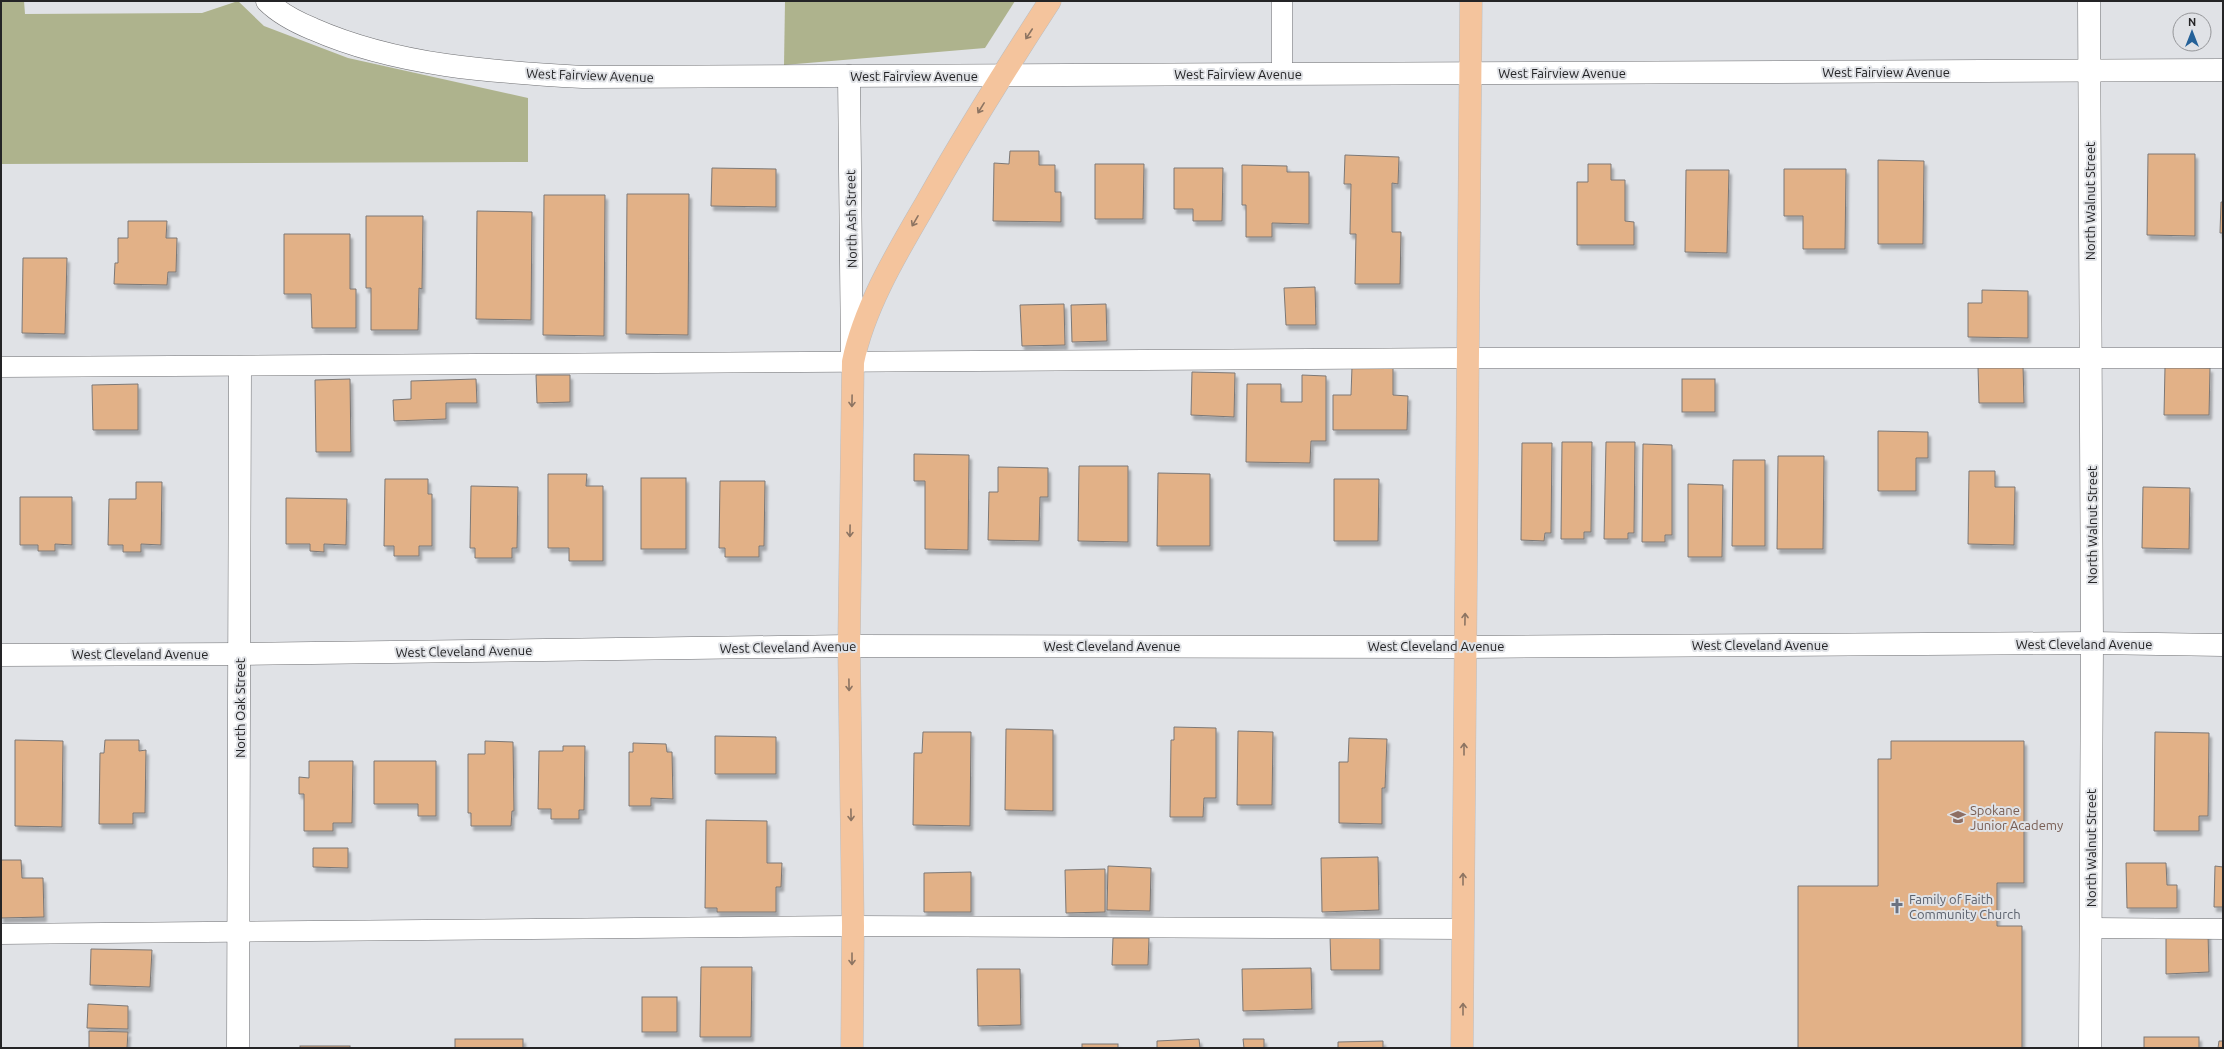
<svg xmlns="http://www.w3.org/2000/svg" width="2224" height="1049" font-family="Ubuntu,sans-serif">
<style>
.green{fill:#aeb38d}
.building{fill:#e2b187;stroke:#7c7876;filter:url(#shadow)}
.lines{fill:none;stroke-linecap:round;stroke-linejoin:round}
.service-casing{stroke:#6e6f72;stroke-width:21}
.minor-casing{stroke:#6e6f72;stroke-width:23}
.primary-casing{stroke:#bdbdbe;stroke-width:23}
.service{stroke:#fff;stroke-width:20}
.minor{stroke:#fff;stroke-width:22}
.primary{stroke:#f4c49d;stroke-width:22}
.oneway{stroke:#8c7462}
.labels{text-anchor:middle;stroke-width:4;stroke-linejoin:round;paint-order:stroke}
.street-label{font-size:13px;fill:#242426;stroke:#e0e2e6}
.education-label{font-size:13px;fill:#785e54;stroke:#e0e2e6;text-anchor:start}
.worship-label{font-size:13px;fill:#5b616d;stroke:#e0e2e6;text-anchor:start}
</style>
<defs>
<filter id="shadow"><feDropShadow dx="2.5" dy="4.5" stdDeviation="1" flood-color="#0004"/></filter>
</defs>
<rect width="100%" height="100%" fill="#e0e2e6"/>
<g class="green">
<polygon points="1,1 24,1 25,14 202,13 238,1 264,26 348,58 528,98 528,162 1,164"/>
<polygon points="785,1 1015,1 985,48 784,65"/>
</g>
<g class="building">
<polygon points="1010,151 1039,151 1039,165 1055,165 1055,192 1061,192 1061,222 993,221 994,163 1009,164"/>
<polygon points="2148,154 2195,154 2195,236 2147,235"/>
<polygon points="1345,155 1399,157 1398,184 1392,183 1392,232 1401,232 1400,284 1355,284 1356,234 1350,234 1351,184 1344,184"/>
<polygon points="1878,160 1924,161 1923,244 1878,244"/>
<polygon points="1095,164 1144,164 1143,219 1095,219"/>
<polygon points="1588,164 1611,164 1611,180 1625,180 1625,221 1634,222 1634,245 1577,245 1577,182 1588,182"/>
<polygon points="1242,165 1287,166 1287,172 1309,172 1309,224 1272,223 1272,237 1246,237 1246,205 1242,205"/>
<polygon points="712,168 776,169 776,207 711,206"/>
<polygon points="1174,168 1223,168 1222,221 1193,221 1193,209 1174,209"/>
<polygon points="1784,169 1846,169 1845,249 1803,249 1803,216 1784,216"/>
<polygon points="1686,170 1729,170 1727,253 1685,252"/>
<polygon points="627,194 689,194 688,335 626,334"/>
<polygon points="544,195 605,195 604,336 543,335"/>
<polygon points="2221,202 2223,202 2223,233 2220,233"/>
<polygon points="477,211 532,212 531,320 476,319"/>
<polygon points="366,216 423,216 422,289 419,288 418,330 371,330 371,288 366,288"/>
<polygon points="128,221 167,221 166,238 177,238 176,272 168,272 167,285 114,284 115,263 118,263 118,238 128,238"/>
<polygon points="284,234 350,234 350,289 356,289 356,328 312,328 311,294 284,294"/>
<polygon points="23,258 67,258 65,334 22,333"/>
<polygon points="1315,287 1316,325 1286,325 1284,288"/>
<polygon points="1982,290 2028,291 2028,338 1968,337 1968,303 1982,303"/>
<polygon points="1064,304 1065,345 1022,346 1020,305"/>
<polygon points="1106,304 1107,341 1072,342 1071,305"/>
<polygon points="2023,366 2024,403 1979,403 1978,367"/>
<polygon points="1352,367 1393,367 1393,395 1408,396 1407,430 1333,430 1333,395 1351,395"/>
<polygon points="2165,367 2210,368 2209,415 2164,415"/>
<polygon points="1192,372 1235,373 1234,417 1191,415"/>
<polygon points="536,375 570,375 570,402 537,403"/>
<polygon points="1302,375 1326,376 1326,441 1311,441 1310,463 1246,462 1247,384 1281,384 1281,402 1302,402"/>
<polygon points="350,379 351,452 316,452 315,380"/>
<polygon points="476,379 477,403 446,403 446,419 394,421 393,400 411,399 411,381"/>
<rect x="1682" y="379" width="33" height="33"/>
<polygon points="138,384 138,430 93,430 92,385"/>
<polygon points="1878,431 1928,432 1928,458 1916,458 1916,491 1878,491"/>
<polygon points="1562,442 1592,442 1591,532 1584,532 1584,539 1561,539"/>
<polygon points="1606,442 1635,442 1634,533 1628,533 1628,539 1604,539"/>
<polygon points="1522,443 1552,443 1551,533 1545,533 1544,541 1521,540"/>
<polygon points="1643,444 1672,445 1672,535 1665,535 1665,542 1642,542"/>
<polygon points="914,454 969,455 968,550 925,549 925,481 914,481"/>
<polygon points="1778,456 1824,456 1823,549 1777,549"/>
<polygon points="1733,460 1765,460 1765,546 1732,546"/>
<polygon points="1079,466 1128,466 1128,542 1078,541"/>
<polygon points="998,467 1048,468 1048,497 1040,497 1039,541 988,540 989,492 998,492"/>
<polygon points="1969,471 1995,471 1995,487 2015,487 2014,545 1968,544"/>
<polygon points="1158,473 1210,474 1210,546 1157,546"/>
<polygon points="548,474 587,474 586,486 603,486 603,561 569,561 569,548 548,548"/>
<rect x="641" y="478" width="45" height="71"/>
<polygon points="385,479 428,479 428,494 432,494 432,546 419,546 419,556 394,556 394,546 384,546"/>
<polygon points="1334,479 1379,479 1378,541 1334,541"/>
<polygon points="720,481 765,481 764,546 759,546 759,557 725,557 725,548 719,548"/>
<polygon points="136,482 162,482 161,545 141,544 141,552 123,552 123,545 108,545 109,499 136,499"/>
<polygon points="1688,484 1723,485 1722,557 1688,557"/>
<polygon points="471,486 518,487 517,548 512,548 512,558 475,558 475,548 470,548"/>
<polygon points="2143,487 2190,488 2189,549 2142,548"/>
<polygon points="20,497 72,497 72,545 55,544 55,551 38,551 38,545 20,545"/>
<polygon points="286,498 347,499 346,545 324,544 324,552 310,551 310,544 286,544"/>
<polygon points="1174,727 1216,728 1216,798 1204,798 1203,817 1170,817 1171,740 1174,740"/>
<polygon points="1006,729 1053,730 1053,811 1005,810"/>
<polygon points="1238,731 1273,732 1272,805 1237,805"/>
<polygon points="923,732 971,732 970,826 913,825 914,753 922,753"/>
<polygon points="2155,732 2209,733 2208,816 2199,816 2199,831 2154,831"/>
<polygon points="715,736 776,737 776,774 715,774"/>
<polygon points="1349,738 1387,739 1385,788 1382,788 1382,824 1339,823 1339,762 1348,762"/>
<polygon points="15,740 63,741 62,827 15,826"/>
<polygon points="105,740 139,740 139,751 146,750 145,813 133,813 133,824 99,824 100,753 104,753"/>
<polygon points="485,741 513,742 514,811 512,811 511,826 471,826 471,813 468,813 468,754 485,754"/>
<polygon points="1891,741 2024,741 2024,883 1997,883 1997,926 2022,926 2022,1048 1798,1048 1798,886 1878,886 1878,759 1891,759"/>
<polygon points="633,743 666,744 667,752 672,752 673,799 651,798 651,806 629,806 629,752 633,752"/>
<polygon points="563,746 585,746 584,810 579,810 579,819 551,819 551,809 538,809 539,751 563,751"/>
<polygon points="309,761 353,761 352,823 333,823 333,831 304,831 304,794 299,794 299,777 309,778"/>
<polygon points="374,761 436,761 436,816 418,816 418,804 374,804"/>
<polygon points="706,820 767,821 767,863 782,863 781,887 776,887 776,912 717,912 717,908 705,908"/>
<polygon points="313,848 348,848 348,868 313,867"/>
<polygon points="1378,857 1379,910 1322,912 1321,858"/>
<polygon points="1,860 21,860 22,878 43,878 44,917 1,918"/>
<polygon points="2126,863 2166,863 2167,885 2177,885 2177,908 2127,908"/>
<polygon points="1108,866 1151,868 1150,911 1107,910"/>
<polygon points="2215,866 2223,867 2223,907 2214,907"/>
<polygon points="1105,869 1105,912 1066,913 1065,870"/>
<polygon points="971,872 971,912 924,912 924,873"/>
<polygon points="2166,933 2208,933 2209,972 2166,974"/>
<polygon points="1380,935 1380,970 1331,970 1330,936"/>
<polygon points="1113,938 1149,938 1148,965 1112,965"/>
<polygon points="91,949 152,950 150,987 90,985"/>
<polygon points="701,967 752,967 751,1037 700,1037"/>
<polygon points="1311,968 1312,1009 1243,1011 1242,969"/>
<polygon points="977,969 1020,969 1021,1025 978,1026"/>
<rect x="642" y="997" width="35" height="35"/>
<polygon points="88,1004 128,1006 128,1029 87,1028"/>
<polygon points="89,1031 128,1032 127,1048 89,1048"/>
<rect x="2144" y="1037" width="55" height="11"/>
<rect x="455" y="1039" width="68" height="9"/>
<polygon points="1199,1039 1200,1048 1157,1048 1157,1041"/>
<polygon points="1243,1039 1264,1039 1264,1048 1244,1048"/>
<polygon points="1383,1041 1383,1048 1338,1048 1338,1042"/>
<polygon points="2219,1041 2223,1041 2223,1048 2218,1048"/>
<rect x="1082" y="1044" width="36" height="4"/>
<rect x="300" y="1046" width="50" height="2"/>
</g>
<g class="lines">
<defs>
<g id="service">
<polyline points="1282,74 1282,1"/>
<polyline points="1,367 1467,358 2223,358"/>
<polyline points="2091,928 2223,929"/>
<polyline points="1,934 853,926 1463,929"/>
</g>
<g id="minor">
<path d="M267 1C280 14 296 22 313 29 397 66 493 72 583 77L2223 70"/>
<polyline points="2089,1 2092,643 2090,1048"/>
<polyline points="849,76 852,355"/>
<polyline points="1,655 240,654 849,646 1464,647 2092,643 2223,645"/>
<polyline points="238,1048 240,367"/>
</g>
<g id="primary">
<path d="M852 1048 853 926 849 646 853 362C864 307 898 251 926 203 965 134 1007 67 1050 1"/>
<polyline points="1462,1048 1471,1"/>
</g>
</defs>
<use href="#service" class="service-casing"/>
<use href="#minor" class="minor-casing"/>
<use href="#primary" class="primary-casing"/>
<use href="#service" class="service"/>
<use href="#minor" class="minor"/>
<use href="#primary" class="primary"/>
</g>
<defs><path id="oneway-shaft" d="M-6 0H5M1.5-3L5.5 0L1.5 3" fill="none" stroke-width="1.6" stroke-linecap="round" stroke-linejoin="round"/></defs>
<g class="oneway">
<use href="#oneway-shaft" transform="translate(1029 34) rotate(123)"/>
<use href="#oneway-shaft" transform="translate(981 108) rotate(122)"/>
<use href="#oneway-shaft" transform="translate(915 221) rotate(120)"/>
<use href="#oneway-shaft" transform="translate(852 401) rotate(91)"/>
<use href="#oneway-shaft" transform="translate(850 531) rotate(91)"/>
<use href="#oneway-shaft" transform="translate(1465 619) rotate(-89)"/>
<use href="#oneway-shaft" transform="translate(849 685) rotate(89)"/>
<use href="#oneway-shaft" transform="translate(1464 749) rotate(-90)"/>
<use href="#oneway-shaft" transform="translate(851 815) rotate(89)"/>
<use href="#oneway-shaft" transform="translate(1463 879) rotate(-90)"/>
<use href="#oneway-shaft" transform="translate(852 959) rotate(90)"/>
<use href="#oneway-shaft" transform="translate(1463 1009) rotate(-90)"/>
</g>
<defs>
<symbol id="school-bare" viewBox="-9 -9 18 18"><path d="M0-5L7-2L0 1L-7-2ZM-4 1L0 2.5L4 1V4Q0 6-4 4Z" fill="#8d6e63" stroke="#e0e2e6" stroke-width="2.5" paint-order="stroke"/></symbol>
<symbol id="church-bare" viewBox="-9 -9 18 18"><path d="M-1.2-6h2.4v3.5h3.3v2.4h-3.3V6h-2.4V-.1h-3.3v-2.4h3.3Z" fill="#6b7280" stroke="#e0e2e6" stroke-width="2.5" paint-order="stroke"/></symbol>
</defs>
<g fill-rule="evenodd">
<use href="#school-bare" x="1947" y="806" width="22" height="22"/>
<use href="#church-bare" x="1886" y="895" width="22" height="22"/>
</g>
<g class="labels">
<g class="street-label">
<text x="1886" y="77">West Fairview Avenue</text>
<text x="1562" y="78">West Fairview Avenue</text>
<text x="1238" y="79">West Fairview Avenue</text>
<text transform="translate(590 75) rotate(2)" y="5">West Fairview Avenue</text>
<text x="914" y="81">West Fairview Avenue</text>
<text transform="translate(2090 201) rotate(-90)" y="5">North Walnut Street</text>
<text transform="translate(851 219) rotate(-91)" y="5">North Ash Street</text>
<text transform="translate(2092 525) rotate(-90)" y="5">North Walnut Street</text>
<text x="2084" y="649">West Cleveland Avenue</text>
<text x="1760" y="650">West Cleveland Avenue</text>
<text x="1112" y="651">West Cleveland Avenue</text>
<text x="1436" y="651">West Cleveland Avenue</text>
<text transform="translate(788 647) rotate(-1)" y="5">West Cleveland Avenue</text>
<text transform="translate(464 651) rotate(-1)" y="5">West Cleveland Avenue</text>
<text x="140" y="659">West Cleveland Avenue</text>
<text transform="translate(240 708) rotate(-90)" y="5">North Oak Street</text>
<text transform="translate(2091 848) rotate(-90)" y="5">North Walnut Street</text>
</g>
<g class="education-label">
<text x="1970" y="815">Spokane<tspan x="1970" dy="15">Junior Academy</tspan></text>
</g>
<g class="worship-label">
<text x="1909" y="904">Family of Faith<tspan x="1909" dy="15">Community Church</tspan></text>
</g>
</g>
<rect width="2224" height="1049" fill="none" stroke="#242426" stroke-width="4"/>
<g transform="translate(2192 32)"><circle r="19" fill="#e0e2e6" stroke="#959699"/>
<path d="M0-3L7 15L0 10L-7 15Z" fill="#246198"/>
<text y="-6" font-size="11" font-weight="bold" text-anchor="middle" fill="#242426">N</text>
</g>
</svg>
